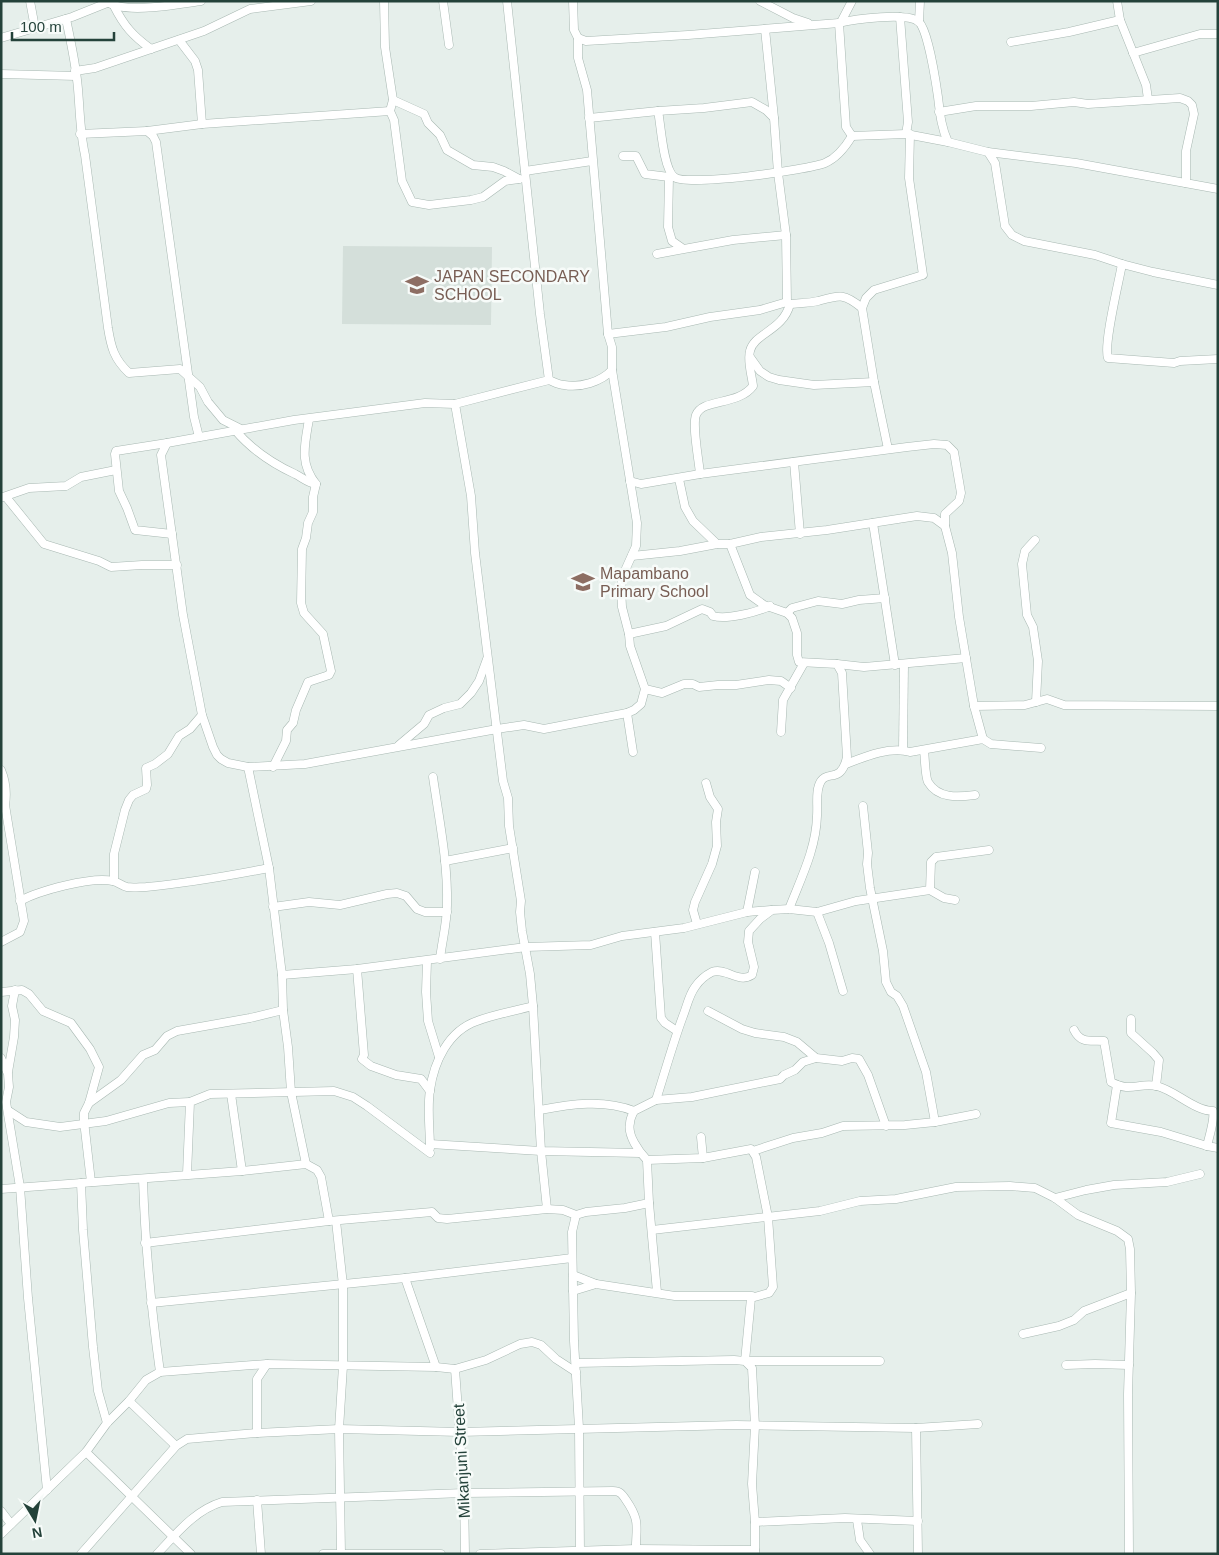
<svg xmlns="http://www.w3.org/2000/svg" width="1219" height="1555" font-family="Helvetica,sans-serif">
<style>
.built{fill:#d4dfda}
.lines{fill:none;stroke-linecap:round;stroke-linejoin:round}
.minor-casing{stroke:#a8b8b2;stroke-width:9}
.minor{stroke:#fff;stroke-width:8}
.labels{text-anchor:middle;stroke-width:5;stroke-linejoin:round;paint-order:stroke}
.education-label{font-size:16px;fill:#785e54;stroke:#f7fbf9;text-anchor:start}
.street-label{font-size:16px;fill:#24423a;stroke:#f7fbf9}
</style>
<rect width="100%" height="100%" fill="#e6efeb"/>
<polygon class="built" points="343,246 492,247 491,325 342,324"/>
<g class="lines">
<defs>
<g id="minor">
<polyline points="30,1 35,28"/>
<path d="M106 1C123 15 179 4 201 1"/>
<polyline points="384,1 385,47 393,100 390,111 394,120 402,181 412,202 429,205 471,200 483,197 505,181 519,179"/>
<polyline points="443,1 449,45"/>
<path d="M507 1 540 314 549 380C554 382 559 385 564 385 580 388 601 382 612 370V347L608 334 587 90 578 58V38"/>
<path d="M573 1 574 30 578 38 586 41 688 35 839 23C854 19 908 12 919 22 928 31 936 83 938 97 940 113 941 127 948 142L988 152 995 163 1005 226 1012 235 1024 241 1095 255 1122 264 1153 272 1218 285"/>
<polyline points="760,1 793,18 808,23"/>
<polyline points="1117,1 1120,20 1146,85 1148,99"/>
<path d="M114 6C124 26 133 36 151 49"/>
<polyline points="900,17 908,122 906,134"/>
<path d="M66 19C71 42 76 65 78 89 80 112 80 133 85 155L108 328C111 347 114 359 129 373L180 369 200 387 208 402 223 420 241 429"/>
<polyline points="841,22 852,1"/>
<polyline points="919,22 920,1"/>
<polyline points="839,23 846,127 852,136 906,134 948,142"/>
<polyline points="765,29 774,118"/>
<polyline points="1,38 72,17 107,3"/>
<polyline points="179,40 195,61 198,70 202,124"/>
<polyline points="1011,42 1069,32 1120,20"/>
<polyline points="1133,53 1200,34 1218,34"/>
<polyline points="75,71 95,68 204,31 250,9 311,1"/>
<polyline points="1,74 76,76"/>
<polyline points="393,100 424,114 428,123 440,135 447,150 473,165 493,167 504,171 519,179"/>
<path d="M658 111C661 125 663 168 674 177 686 187 808 170 825 163 837 158 846 146 852 136"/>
<polyline points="939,112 976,106 1031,106 1074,102 1088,104 1180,98 1188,101 1192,105 1194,114 1186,151 1186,183"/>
<path d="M589 118 658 111 704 108 752 102 766 110 774 118 778 173 786 235 787 302 790 304C783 331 754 333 750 351 747 361 752 376 753 386 738 406 703 398 696 415 692 426 699 461 700 474"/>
<polyline points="147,131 202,124 390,111"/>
<polyline points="80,134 147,131 153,136 156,142 194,417 199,437"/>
<polyline points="988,152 1076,163 1218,189"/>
<polyline points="623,156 636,156 645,174 669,177"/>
<polyline points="525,171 592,161"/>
<polyline points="674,177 669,177 668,227 672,241 682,248"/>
<polyline points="657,254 733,240 786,235"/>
<path d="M1122 264C1119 282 1103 345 1108 358L1174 363 1180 361 1218 359"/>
<path d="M790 304C800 303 810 303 818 301 840 295 844 293 862 308"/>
<polyline points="608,334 666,327 710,317 760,310 787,302"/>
<polyline points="750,357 760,371 769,377 779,380 814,385 874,382"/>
<polyline points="549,380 455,404 425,403 294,420 167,443 161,455 183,615 202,715 213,747 217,755 221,759 228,763 248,767 305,764 497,729 524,725 544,729 627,713 634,710 641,704 645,689 630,646 629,634 622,607 621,588 623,575 636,546 637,523 612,370"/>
<polyline points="455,404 471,496 475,553 503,781 508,798 509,826 521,901 520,912 522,931 530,974 533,1006 541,1151 547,1209"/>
<path d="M235 430C252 450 271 463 295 474 303 478 308 483 316 484"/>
<polyline points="167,443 116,451 115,454 119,491 127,508 135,530 172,534"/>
<polyline points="888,449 874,382 862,308 866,298 874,290 923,275 909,178 910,134"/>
<polyline points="794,462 800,534"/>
<polyline points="679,479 685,507 693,521 717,544"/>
<polyline points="630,481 641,484 700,474 907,447 934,444 947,445 954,452 961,493 959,501 945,514 945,526"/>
<polyline points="3,497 29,488 66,486 81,477 116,470"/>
<polyline points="6,497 44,544 99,561 111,567 142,565 177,565"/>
<polyline points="873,523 895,665"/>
<polyline points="1035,540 1025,551 1022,564 1027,615 1033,627 1038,661 1036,702"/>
<path d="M730 544 750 595 764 605 787 613 792 618 797 633V655L799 662 837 664 842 673 847 757C841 784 828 770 821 781 815 790 818 805 817 816 816 849 801 878 789 909"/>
<polyline points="632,556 680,551 717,544 730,544 761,537 827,530 917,516 934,518 945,526 952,553 959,617 974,706 983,739"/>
<polyline points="787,613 792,608 818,601 842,604 859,600 885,598"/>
<path d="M629 634 666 626 702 609 710 612 713 616C727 620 757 612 770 606"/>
<polyline points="837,664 864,667 966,658"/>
<polyline points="645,689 662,693 684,684 693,684 699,687 718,685 736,685 769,680 781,681 791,688"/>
<polyline points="974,706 1025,705 1047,699 1064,705 1218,706"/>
<polyline points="627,713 633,752"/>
<polyline points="781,732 783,700 804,663"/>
<polyline points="399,745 424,724 429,715 444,708 460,704 471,693 479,681 487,659"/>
<polyline points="903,750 904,664"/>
<path d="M924 750C925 758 925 776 928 782 938 799 958 797 975 795"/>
<path d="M846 764C864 757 890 746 910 752L983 739 991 744 1041 748"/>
<polyline points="248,767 269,868 282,975 283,1010 288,1047 291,1092 306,1164"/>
<path d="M273 767 286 741 287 730 293 723 296 710 308 682 329 675 331 671 323 634 304 613 301 603 302 549 306 538 308 523 313 512V497L316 484C299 463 305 444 309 419"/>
<path d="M1 770C6 782 7 792 5 805L24 921 20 932 1 942"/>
<path d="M433 777C439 819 448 862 447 905 447 923 442 941 440 959"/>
<polyline points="863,806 868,853 867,864 870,888 883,951 886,982 891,992 897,996 903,1006 926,1072 935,1122"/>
<polyline points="445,861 513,848"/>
<polyline points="114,881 114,854 125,810 129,800 133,795 146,789 147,785 146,768 155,764 168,754 179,736 190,729 202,715"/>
<polyline points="930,890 931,862 936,857 989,850"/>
<path d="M20 901C38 891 92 876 113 881 118 882 122 886 127 887 133 888 140 887 146 887 188 883 228 876 269 868"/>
<polyline points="273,907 309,902 340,905 387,894 397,893 406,896 417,909 425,912 447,912"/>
<polyline points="747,912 755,872"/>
<polyline points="817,912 829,943 843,991"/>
<polyline points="697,924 693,910 695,902 712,864 717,846 716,822 718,809 710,797 706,783"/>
<polyline points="655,932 661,1018 665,1023 677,1031"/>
<polyline points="427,961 426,992 428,1021 439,1057"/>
<polyline points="357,969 364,1055 362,1059 371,1066 396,1075 421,1079 430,1091"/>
<polyline points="282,975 357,969 526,947 591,945 622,936 684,928 747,912 771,910"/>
<polyline points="1,992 22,990 29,994 43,1011 71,1023 90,1049 99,1067 89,1103 84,1113 84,1121 91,1182"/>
<polyline points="708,1011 742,1029 755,1033 784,1037 797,1042 816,1058 842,1061 852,1058 859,1059 868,1075 886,1126"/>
<polyline points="1131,1019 1131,1033 1153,1053 1159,1060 1156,1086"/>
<path d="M1074 1030C1081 1044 1090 1040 1104 1041L1111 1082C1131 1093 1139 1082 1157 1086 1176 1091 1193 1110 1213 1111 1215 1119 1209 1137 1207 1146"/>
<polyline points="1,1058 8,1074 9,1087 6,1102 20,1187 28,1298 47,1490"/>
<polyline points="8,1072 14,1037 15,1020 12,1006 15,990"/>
<polyline points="1117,1085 1111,1123 1161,1132 1207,1146 1218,1148"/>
<polyline points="231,1094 242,1171"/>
<polyline points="656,1100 692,1097 780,1079 784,1075 795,1070 803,1062 816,1058"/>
<polyline points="89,1103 121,1080 143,1055 155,1050 167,1036 177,1031 250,1018 283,1010"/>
<path d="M540 1110C571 1104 604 1099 634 1111"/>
<polyline points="9,1111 26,1122 60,1127 106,1121 169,1103 190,1102"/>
<polyline points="701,1137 703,1158"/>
<polyline points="430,1144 541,1151 640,1153"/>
<path d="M430 1148C430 1130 427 1109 430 1090 434 1062 448 1031 477 1021 495 1014 515 1011 533 1006"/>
<polyline points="753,1151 793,1138 822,1133 843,1126 905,1125 935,1122 976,1114"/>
<polyline points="647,1160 703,1158 751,1149 756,1157 768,1217 773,1287 769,1293 751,1298 745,1361 880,1361"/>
<polyline points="187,1174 190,1102 210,1094 334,1091 353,1097 367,1106 430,1153"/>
<path d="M143 1179C145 1244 151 1307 160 1372"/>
<polyline points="81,1183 83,1230 93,1347 98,1391 107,1423"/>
<polyline points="1,1189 242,1171 306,1164 317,1170 321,1177 329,1221"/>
<polyline points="1055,1198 1086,1190 1114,1185 1167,1182 1200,1174"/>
<polyline points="649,1203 657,1292"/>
<polyline points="336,1221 343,1285 343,1366 339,1429 341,1554"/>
<polyline points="652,1230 820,1211 860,1201 896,1199 956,1187 1010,1186 1035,1188 1055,1198 1078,1215 1117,1231 1128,1239 1130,1249 1131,1293 1128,1394 1129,1554"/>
<polyline points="145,1243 329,1221 432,1212 438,1218 447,1219 547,1209 563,1210 576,1215"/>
<polyline points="573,1275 596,1284"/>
<polyline points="405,1278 436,1367"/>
<polyline points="573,1291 596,1284 675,1296 752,1296"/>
<polyline points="151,1303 405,1278 572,1258"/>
<polyline points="1023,1334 1059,1326 1074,1320 1084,1311 1131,1293"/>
<polyline points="576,1363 734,1360 745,1361 752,1368 755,1426 752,1484 755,1522 755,1554"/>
<polyline points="1066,1365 1095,1364 1129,1365"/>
<polyline points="455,1369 464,1493 465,1554"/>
<polyline points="129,1401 176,1446"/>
<polyline points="916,1428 918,1554"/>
<polyline points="257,1433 257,1379 267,1364"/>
<polyline points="86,1452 191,1554"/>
<polyline points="257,1500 261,1554"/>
<polyline points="1,1511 11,1524"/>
<polyline points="857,1520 860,1540 870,1554"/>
<polyline points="755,1522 845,1518 918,1521"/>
<polyline points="1,1534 86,1452 107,1423 129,1401 146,1380 160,1372 267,1364 436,1367 455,1369 486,1360 520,1344 532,1342 541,1345 556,1359 576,1372"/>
<polyline points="81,1554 176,1446 187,1439 257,1433 339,1429 460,1432 736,1425 916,1428 978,1424"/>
<path d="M157 1554C176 1534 195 1510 222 1502L464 1493 613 1491C620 1491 622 1494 626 1500 642 1523 635 1528 636 1554"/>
<polyline points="323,1554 441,1554"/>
<polyline points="480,1554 636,1549 755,1550"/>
<path d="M580 1554 579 1428 574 1341 572 1232 576 1215 586 1212 625 1208 649 1203 647 1160C639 1152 627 1135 630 1123 630 1119 632 1115 634 1111L656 1100C665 1072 673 1043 683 1016 687 1006 689 995 695 987 699 981 706 975 712 972 726 967 738 984 752 975L754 967 748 942 749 931 760 919 772 910 789 909 817 912 856 901 930 890 944 898 955 900"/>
</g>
</defs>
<use href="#minor" class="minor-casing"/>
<use href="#minor" class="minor"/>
</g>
<defs>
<symbol id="school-bare" viewBox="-9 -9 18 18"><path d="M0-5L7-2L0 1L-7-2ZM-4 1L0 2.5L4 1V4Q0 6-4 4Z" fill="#8d6e63" stroke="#f7fbf9" stroke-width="2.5" paint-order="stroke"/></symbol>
</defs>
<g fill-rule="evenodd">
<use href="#school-bare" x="401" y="269" width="32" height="32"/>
<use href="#school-bare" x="567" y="566" width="32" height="32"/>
</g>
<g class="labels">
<g class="education-label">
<text x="434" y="282">JAPAN SECONDARY<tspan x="434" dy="18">SCHOOL</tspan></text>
<text x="600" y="579">Mapambano<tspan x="600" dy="18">Primary School</tspan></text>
</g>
<g class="street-label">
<text transform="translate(461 1461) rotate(-93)" y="6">Mikanjuni Street</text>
</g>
</g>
<rect width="1219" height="1555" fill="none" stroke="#24423a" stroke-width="5"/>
<g transform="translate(35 1520) rotate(170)" stroke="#f7fbf9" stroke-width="4" paint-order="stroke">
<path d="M0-4L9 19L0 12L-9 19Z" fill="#24423a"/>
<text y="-8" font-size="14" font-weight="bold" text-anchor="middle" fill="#24423a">N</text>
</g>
<path d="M12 32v8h102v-8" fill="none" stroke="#24423a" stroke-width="2.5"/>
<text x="20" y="32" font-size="15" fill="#24423a" stroke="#f7fbf9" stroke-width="4" paint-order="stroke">100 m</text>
</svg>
